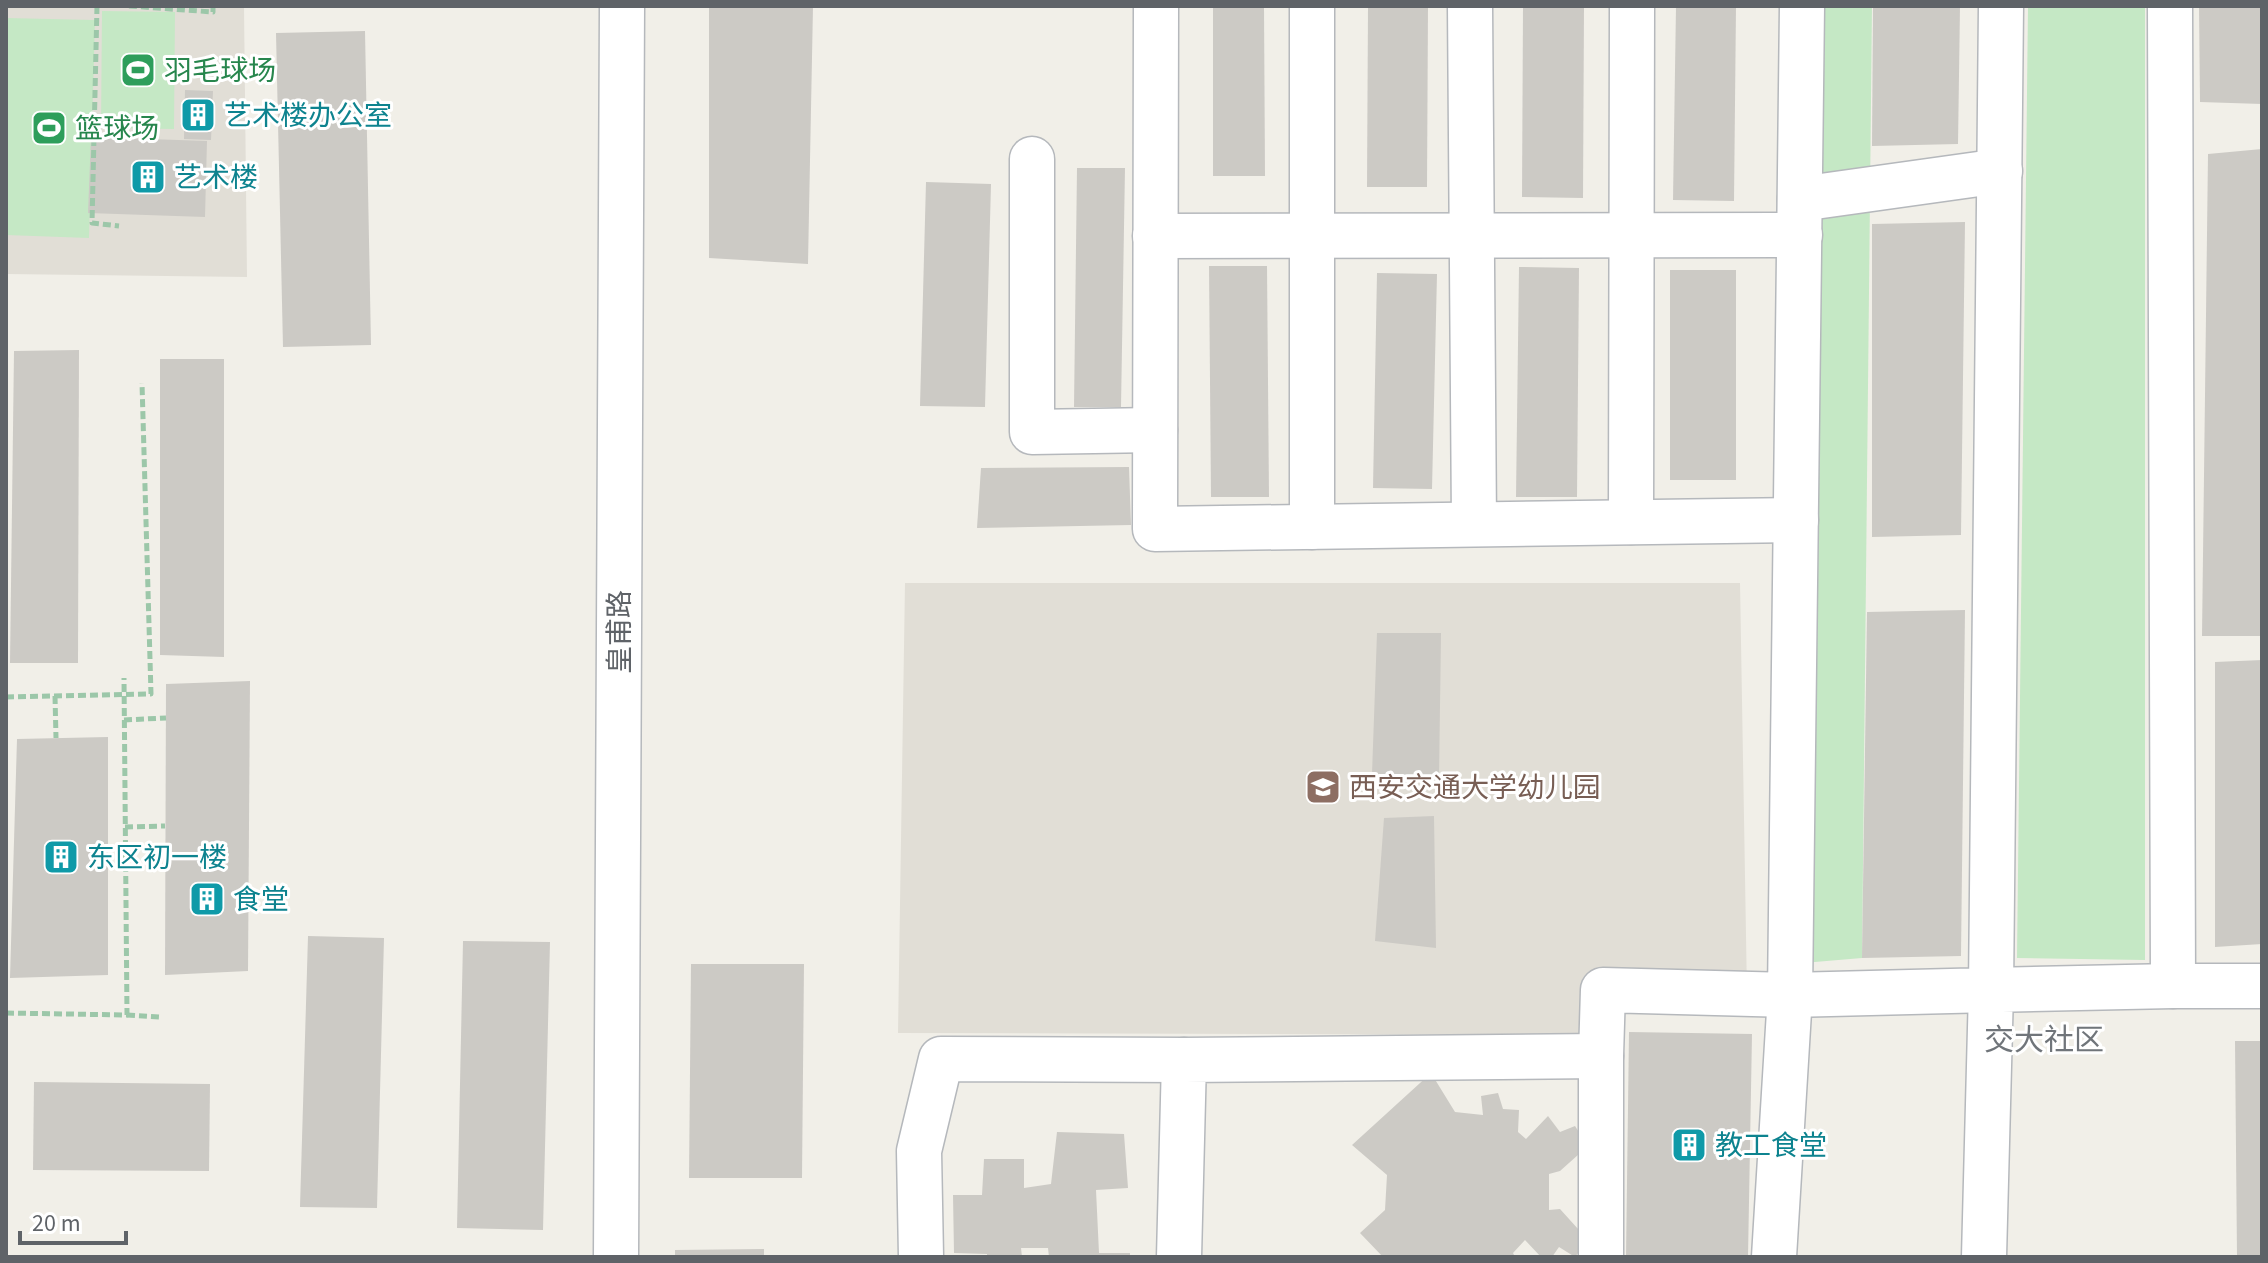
<svg xmlns="http://www.w3.org/2000/svg" width="2268" height="1263" font-family="'Source Sans 3','Noto Sans SC',sans-serif">
<style>
.education{fill:#e1ded6}
.green{fill:#c5e8c5}
.building{fill:#cccac5}
.lines{fill:none;stroke-linecap:round;stroke-linejoin:round}
.minor-casing{stroke:#b5b8bc;stroke-width:47}
.path{stroke:#9cc7a9;stroke-width:5;stroke-dasharray:8 4;stroke-linecap:butt}
.minor{stroke:#fff;stroke-width:44}
.labels{text-anchor:middle;stroke-width:6;stroke-linejoin:round;paint-order:stroke}
.leisure-label{font-size:28px;fill:#27864d;stroke:#fff;text-anchor:start}
.culture-label{font-size:28px;fill:#0d838f;stroke:#fff;text-anchor:start}
.street-label{font-size:28px;fill:#5f6368;stroke:#fff}
.education-label{font-size:28px;fill:#785e54;stroke:#fff;text-anchor:start}
.neighbourhood-label{font-size:30px;fill:#70757a;stroke:#fff}
</style>
<rect width="100%" height="100%" fill="#f1efe8"/>
<g class="education">
<polygon points="6,6 244,6 247,277 6,274"/>
<polygon points="905,583 1740,583 1747,994 1604,990 1601,1035 898,1033"/>
</g>
<g class="green">
<polygon points="1802,6 1872,6 1862,958 1791,964"/>
<polygon points="2028,6 2145,6 2145,960 2017,958"/>
<polygon points="102,11 175,12 174,129 101,128"/>
<polygon points="6,18 95,20 89,238 6,235"/>
</g>
<g class="building">
<polygon points="709,6 813,6 808,264 709,258"/>
<polygon points="1213,6 1264,6 1265,176 1213,176"/>
<polygon points="1368,6 1428,6 1427,187 1367,187"/>
<polygon points="1523,6 1584,6 1583,198 1522,197"/>
<polygon points="1676,6 1736,6 1734,201 1673,200"/>
<polygon points="1873,6 1960,6 1958,144 1872,146"/>
<polygon points="2199,6 2262,6 2262,104 2200,102"/>
<polygon points="365,31 371,345 283,347 276,33"/>
<polygon points="185,90 213,91 211,140 184,139"/>
<polygon points="91,137 207,141 205,217 88,213"/>
<polygon points="2262,149 2262,636 2202,636 2208,154"/>
<polygon points="1077,168 1125,168 1121,407 1074,407"/>
<polygon points="926,182 991,184 985,407 920,406"/>
<polygon points="1965,222 1961,535 1872,537 1872,224"/>
<polygon points="1209,266 1267,266 1269,497 1211,497"/>
<polygon points="1519,267 1579,268 1577,497 1516,497"/>
<rect x="1670" y="270" width="66" height="210"/>
<polygon points="1377,273 1437,274 1432,489 1373,488"/>
<polygon points="79,350 78,663 10,663 14,351"/>
<polygon points="160,359 224,359 224,657 160,655"/>
<polygon points="1129,467 1131,525 977,528 981,468"/>
<polygon points="1965,610 1961,956 1862,958 1867,612"/>
<polygon points="1377,633 1441,633 1439,779 1372,774"/>
<polygon points="2262,660 2262,944 2215,947 2215,662"/>
<polygon points="250,681 248,971 165,975 166,684"/>
<polygon points="108,737 108,975 10,978 17,739"/>
<polygon points="1434,816 1436,948 1375,941 1384,818"/>
<polygon points="308,936 384,938 377,1208 300,1207"/>
<polygon points="463,941 550,942 543,1230 457,1228"/>
<polygon points="691,964 804,964 802,1178 689,1178"/>
<polygon points="1629,1032 1752,1034 1748,1257 1626,1257"/>
<polygon points="2235,1041 2262,1041 2262,1257 2237,1257"/>
<polygon points="1431,1073 1455,1112 1483,1115 1481,1096 1498,1093 1503,1109 1519,1110 1518,1132 1526,1139 1548,1116 1560,1132 1575,1126 1588,1146 1560,1171 1549,1174 1549,1210 1560,1209 1588,1240 1575,1257 1559,1247 1552,1257 1541,1257 1525,1240 1513,1253 1515,1257 1383,1257 1360,1233 1385,1210 1387,1175 1352,1145"/>
<polygon points="34,1082 210,1084 209,1171 33,1170"/>
<polygon points="1057,1132 1124,1134 1128,1188 1096,1190 1099,1253 1130,1253 1130,1257 1049,1257 1048,1248 1021,1248 1022,1257 987,1257 987,1254 954,1253 953,1195 982,1195 984,1159 1024,1159 1024,1188 1051,1184"/>
<polygon points="764,1249 764,1257 675,1257 675,1250"/>
</g>
<g class="lines">
<defs>
<g id="minor">
<polyline points="1156,6 1155,529 1796,520"/>
<polyline points="1312,6 1312,527"/>
<polyline points="1470,6 1474,524"/>
<polyline points="2170,6 2173,986"/>
<polyline points="1032,159 1032,432 1155,430"/>
<polyline points="1800,199 2000,171"/>
<polyline points="1155,236 1800,235"/>
<polyline points="1631,522 1632,6"/>
<polyline points="616,1257 622,6"/>
<polyline points="921,1257 919,1151 941,1059 1184,1060"/>
<polyline points="1179,1257 1184,1060 1601,1056"/>
<polyline points="1601,1257 1601,1056 1603,990 1790,995 1802,6"/>
<polyline points="1774,1257 1790,995 1991,990 2001,6"/>
<polyline points="1984,1257 1991,990 2173,986 2262,986"/>
</g>
</defs>
<use href="#minor" class="minor-casing"/>
<g class="path">
<polyline points="97,6 92,223 119,226"/>
<polyline points="129,6 213,12 213,6"/>
<polyline points="55,696 56,738"/>
<polyline points="6,697 151,694 142,383"/>
<polyline points="124,720 166,718"/>
<polyline points="125,827 165,826"/>
<polyline points="6,1013 127,1015 124,678"/>
<polyline points="127,1015 159,1017"/>
</g>
<use href="#minor" class="minor"/>
</g>
<defs>
<symbol id="stadium-square" viewBox="-11 -11 22 22"><rect x="-9" y="-9" width="18" height="18" rx="4" fill="#2e9e5b" stroke="#fff"/><path d="M0-5a6.5 5 0 1 0 0 10a6.5 5 0 1 0 0-10ZM-3.5-1.8h7v3.6h-7Z" fill="#fff"/></symbol>
<symbol id="building-square" viewBox="-11 -11 22 22"><rect x="-9" y="-9" width="18" height="18" rx="4" fill="#0f9aa8" stroke="#fff"/><path d="M-4-6H4V6H1V3H-1V6H-4ZM-2.5-4.3h1.7v1.8h-1.7ZM.8-4.3h1.7v1.8H.8ZM-2.5-1h1.7V.8h-1.7ZM.8-1h1.7V.8H.8Z" fill="#fff"/></symbol>
<symbol id="school-square" viewBox="-11 -11 22 22"><rect x="-9" y="-9" width="18" height="18" rx="4" fill="#8d6e63" stroke="#fff"/><path d="M0-5L7-2L0 1L-7-2ZM-4 1L0 2.5L4 1V4Q0 6-4 4Z" fill="#fff"/></symbol>
</defs>
<g fill-rule="evenodd">
<use href="#stadium-square" x="118" y="50" width="40" height="40"/>
<use href="#building-square" x="178" y="95" width="40" height="40"/>
<use href="#stadium-square" x="29" y="108" width="40" height="40"/>
<use href="#building-square" x="128" y="157" width="40" height="40"/>
<use href="#school-square" x="1303" y="767" width="40" height="40"/>
<use href="#building-square" x="41" y="837" width="40" height="40"/>
<use href="#building-square" x="187" y="879" width="40" height="40"/>
<use href="#building-square" x="1669" y="1125" width="40" height="40"/>
</g>
<g class="labels">
<g class="leisure-label">
<text x="164" y="80">羽毛球场</text>
<text x="75" y="138">篮球场</text>
</g>
<g class="culture-label">
<text x="224" y="125">艺术楼办公室</text>
<text x="174" y="187">艺术楼</text>
<text x="87" y="867">东区初一楼</text>
<text x="233" y="909">食堂</text>
<text x="1715" y="1155">教工食堂</text>
</g>
<g class="street-label">
<text transform="translate(619 632) rotate(-90)" y="10">皇甫路</text>
</g>
<g class="education-label">
<text x="1349" y="797">西安交通大学幼儿园</text>
</g>
<g class="neighbourhood-label">
<text x="2044" y="1050">交大社区</text>
</g>
</g>
<rect width="2268" height="1263" fill="none" stroke="#5f6368" stroke-width="16"/>
<path d="M20 1231v12h106v-12" fill="none" stroke="#5f6368" stroke-width="4"/>
<text x="32" y="1231" font-size="24" fill="#5f6368" stroke="#ffffff" stroke-width="6" paint-order="stroke">20 m</text>
</svg>
